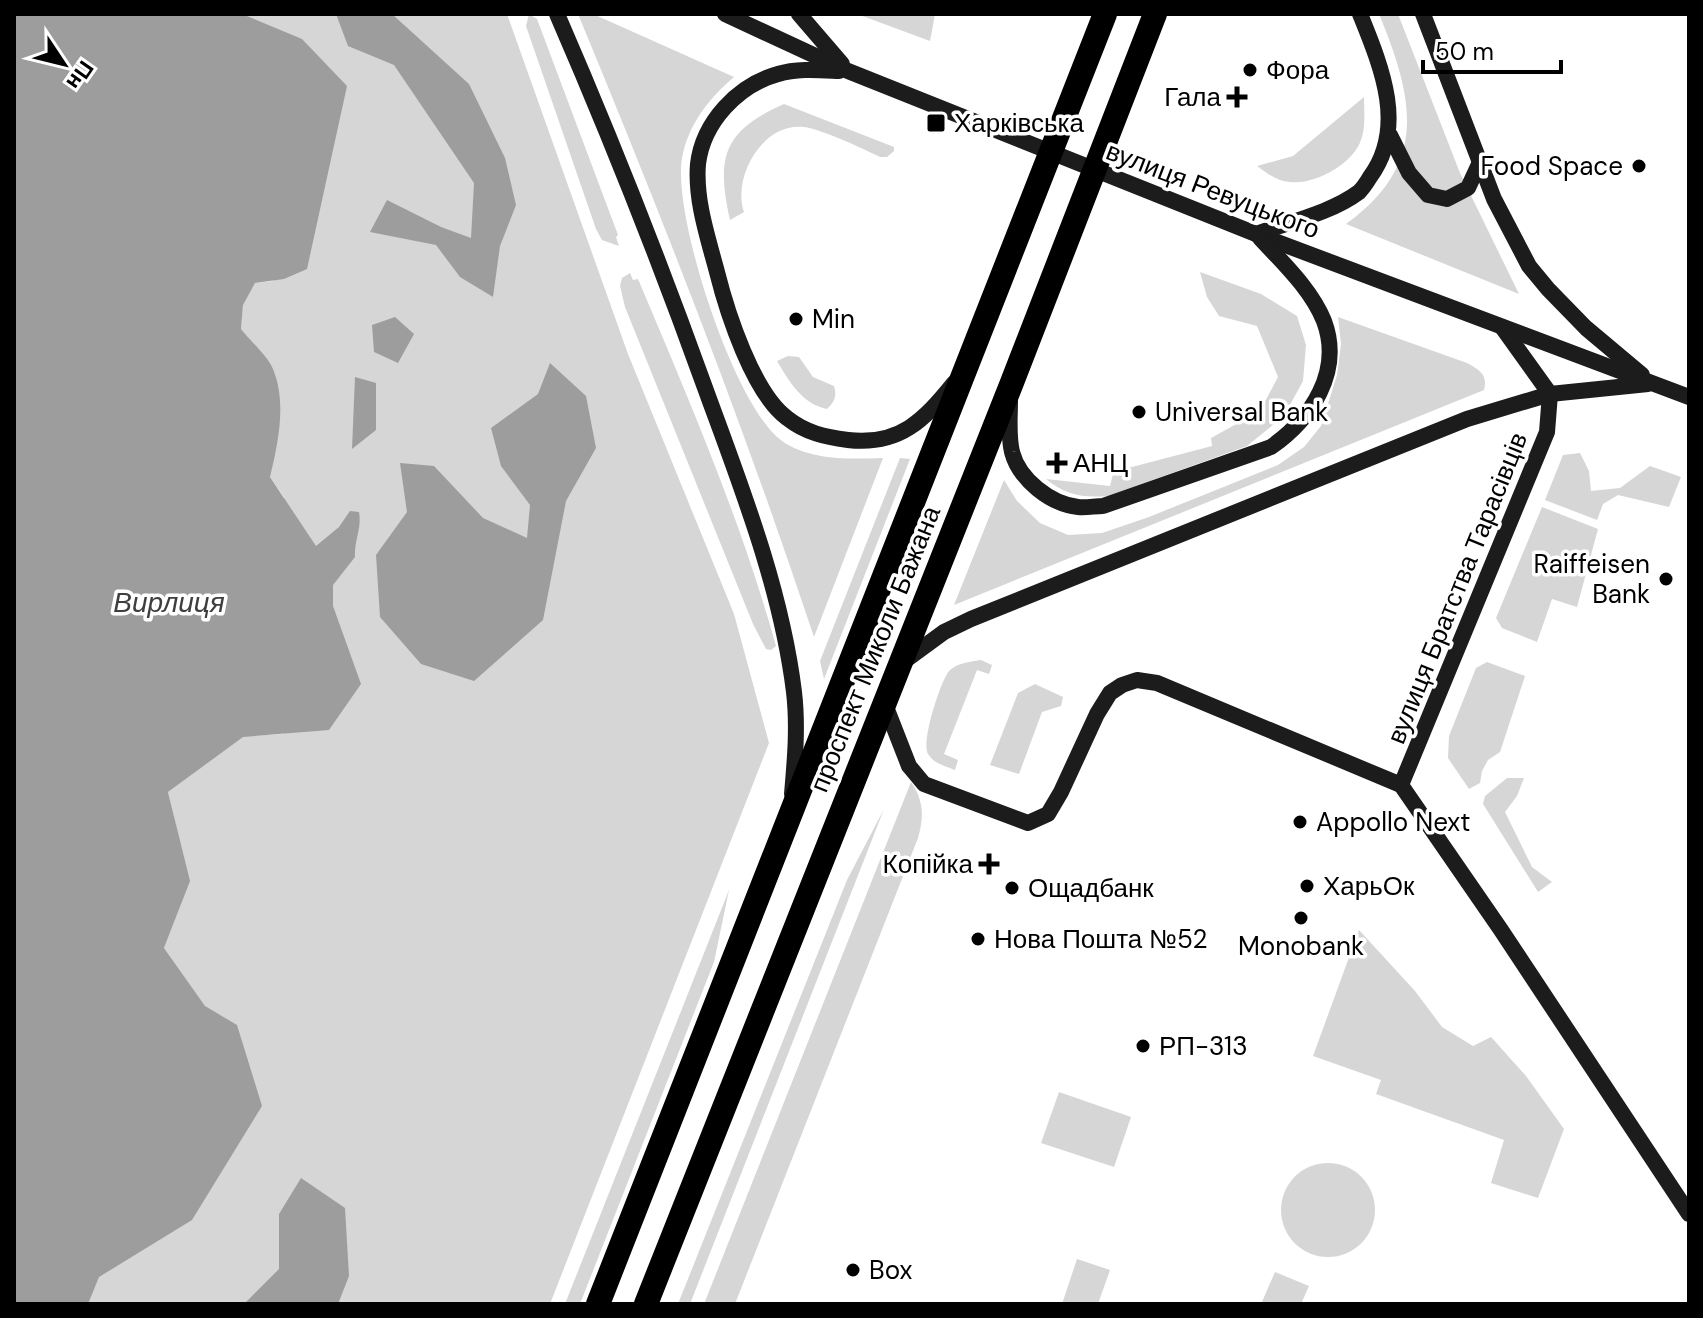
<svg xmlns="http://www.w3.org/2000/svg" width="1703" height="1318" font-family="'DM Sans',sans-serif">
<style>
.green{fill:#d6d6d6}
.water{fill:#9d9d9d}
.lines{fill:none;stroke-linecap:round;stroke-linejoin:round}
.secondary{stroke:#1c1c1c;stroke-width:16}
.highway{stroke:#000;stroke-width:24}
.poi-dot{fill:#000;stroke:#fff;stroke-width:3}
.labels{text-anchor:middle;stroke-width:7;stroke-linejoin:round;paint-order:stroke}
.poi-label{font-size:26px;fill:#000;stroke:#fff;text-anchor:start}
.street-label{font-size:26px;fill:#000;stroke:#fff}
.water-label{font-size:28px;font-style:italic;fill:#3e3e3e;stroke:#fff}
</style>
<rect width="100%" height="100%" fill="#fff"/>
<g class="green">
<polygon points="215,14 507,14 628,354 734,614 769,743 550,1304 74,1304 223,1017 205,1007 164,948 182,901 176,825 168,792 243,736 284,734 284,497 270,477 241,329 243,302 255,283 273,281"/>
<polygon points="529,14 537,19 618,235 616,237 619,246 602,240 596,229 526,26"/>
<path d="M578 14H593L734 77C709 98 688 125 682 158 672 215 734 407 782 441 811 461 850 459 883 458L814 637C744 426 663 219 578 14Z"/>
<polygon points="857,14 935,14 930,41"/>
<path d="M1379 14H1398L1460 173 1519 294 1346 224C1429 164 1414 99 1379 14Z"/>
<path d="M1364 97C1364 112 1366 126 1361 140 1353 164 1315 185 1290 182 1277 181 1268 174 1257 166L1293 156Z"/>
<path d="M784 104 894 147V151L887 157H880C864 149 821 129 804 127 762 122 732 178 744 212L730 220C716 157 723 131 784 104Z"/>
<path d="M1200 272 1261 294 1297 316 1306 345 1303 381 1284 416 1247 446 1108 496C1083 498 1065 495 1046 479L1110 486 1115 466 1132 467 1212 446 1211 438 1260 411 1278 377 1257 326 1219 316 1207 297Z"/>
<path d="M630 273 633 280 638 279C689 400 741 520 776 646L771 650 766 649 753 624 625 307 620 286 622 278Z"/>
<path d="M1338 317 1467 363C1480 370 1488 375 1484 390L954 605 1004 480 1017 501 1040 523 1068 535 1102 533 1149 517 1278 465 1304 447 1321 426 1337 375 1341 344Z"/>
<path d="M788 356 799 357 813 377 834 386C837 395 835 402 827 409 802 404 789 381 777 361Z"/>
<polygon points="1580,453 1589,471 1591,491 1620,488 1650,466 1681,477 1669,507 1618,495 1603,504 1597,520 1545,500 1563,455"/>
<polygon points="900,458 910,459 824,679 820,661"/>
<polygon points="1542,507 1598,529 1577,607 1552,599 1537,642 1502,628 1496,618"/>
<path d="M981 660 992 665 989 674 977 670 944 754 958 760 955 770C946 766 934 764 928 754 921 742 939 687 947 674 954 663 969 662 981 660Z"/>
<polygon points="1487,662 1525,676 1500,752 1488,760 1482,771 1480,783 1469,789 1448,758 1449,736 1476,668"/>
<polygon points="1035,684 1063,697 1061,706 1042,712 1019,774 990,765 1018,693"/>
<polygon points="1507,778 1524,778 1517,796 1505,812 1532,867 1552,882 1538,892 1483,804 1485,796"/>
<path d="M911 782C924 801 924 817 918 838L735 1304H704Z"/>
<polygon points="884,809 690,1304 678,1304 847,880"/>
<polygon points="729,890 714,962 580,1304 565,1304"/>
<polygon points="1359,930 1415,991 1442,1027 1473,1046 1491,1037 1526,1076 1564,1129 1538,1198 1491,1183 1504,1140 1376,1094 1381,1080 1313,1056"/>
<polygon points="1059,1092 1131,1117 1114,1167 1041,1143"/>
<circle cx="1328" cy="1210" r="47"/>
<polygon points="1077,1259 1110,1270 1098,1304 1062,1304"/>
<polygon points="1275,1272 1309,1286 1301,1304 1261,1304"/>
</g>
<g class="water">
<path d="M14 14H242L302 39 347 86 307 269 284 279 255 283 243 305 241 329C250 341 267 355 273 369 287 403 278 443 270 477L316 546 339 527 350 511 359 512C362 529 354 540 355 557L333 585V606L361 684 329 730 243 737 168 792 190 881 164 948 205 1006 237 1025 262 1106 192 1220 99 1277 88 1304H14Z"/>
<polygon points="336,14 392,14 469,84 505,158 516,205 500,246 493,297 460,277 436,245 370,232 387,200 441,227 471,238 474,183 394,65 348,46"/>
<polygon points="395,317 414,334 398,363 374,352 372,325"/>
<polygon points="550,363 586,396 596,448 566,501 543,620 474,681 421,664 380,617 376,555 407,512 400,463 434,466 483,518 527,538 530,505 501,466 491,428 538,394"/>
<polygon points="355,377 376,383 376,430 352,449"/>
<polygon points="301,1178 345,1208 349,1276 338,1304 244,1304 279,1269 279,1214"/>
</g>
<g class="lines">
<g class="secondary">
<path d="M557 14C610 136 659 260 704 385 740 484 781 586 794 692 798 726 795 760 792 794"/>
<polyline points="725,14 848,71 1256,234 1689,397"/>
<polyline points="799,14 842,64"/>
<polyline points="1423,14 1494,199 1529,266 1548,289 1586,328 1642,375"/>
<path d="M839 71C819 70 797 68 778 74 738 85 703 122 698 164 695 200 708 238 717 272 727 312 753 393 787 418 806 433 825 437 848 440 900 446 924 420 954 383"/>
<polyline points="1390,135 1409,173 1428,195 1447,199 1468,188 1480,162"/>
<path d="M1256 234C1289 222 1331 213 1359 192 1363 188 1367 182 1370 177 1407 127 1381 66 1360 14"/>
<path d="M1010 401C1010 418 1008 435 1012 452 1019 479 1050 504 1078 507 1086 508 1095 506 1103 506L1271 447C1311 419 1343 372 1324 321 1311 289 1283 263 1260 238"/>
<polyline points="903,662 944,632 971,619 1467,419 1550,394 1648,384"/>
<polyline points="884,702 909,766 924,784 1028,823 1048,814 1061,792 1097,714 1110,693 1122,685 1137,680 1157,683 1401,785 1501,930 1689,1214"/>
<polyline points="1401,785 1547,432 1550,394 1502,327"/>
</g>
<g class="highway">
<polyline points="598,1304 1105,14"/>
<polyline points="646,1304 1011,385 1155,14"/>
</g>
</g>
<g class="poi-dot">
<circle cx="1250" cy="70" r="8"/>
<path d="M1233 85h8v8h8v8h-8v8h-8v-8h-8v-8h8z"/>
<rect x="926" y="113" width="20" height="20" rx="4"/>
<circle cx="1639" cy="166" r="8"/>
<circle cx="796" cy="319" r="8"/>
<circle cx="1139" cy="412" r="8"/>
<path d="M1053 451h8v8h8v8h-8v8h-8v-8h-8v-8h8z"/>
<circle cx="1666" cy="579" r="8"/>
<circle cx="1300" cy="822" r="8"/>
<path d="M985 852h8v8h8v8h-8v8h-8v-8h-8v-8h8z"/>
<circle cx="1307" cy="886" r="8"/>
<circle cx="1012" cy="888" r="8"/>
<circle cx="1301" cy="918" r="8"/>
<circle cx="978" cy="939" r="8"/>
<circle cx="1143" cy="1046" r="8"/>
<circle cx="853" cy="1270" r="8"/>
</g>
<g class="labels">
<g class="poi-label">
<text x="1266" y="79">Фора</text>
<text x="1221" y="106" text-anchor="end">Гала</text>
<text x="954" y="132">Харківська</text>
<text x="1623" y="175" text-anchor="end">Food Space</text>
<text x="812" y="328">Min</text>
<text x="1155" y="421">Universal Bank</text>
<text x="1073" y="472">АНЦ</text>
<text x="1650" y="573" text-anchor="end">Raiffeisen<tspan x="1650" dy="30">Bank</tspan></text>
<text x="1316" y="831">Appollo Next</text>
<text x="973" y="873" text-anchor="end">Копійка</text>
<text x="1323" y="895">ХарьОк</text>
<text x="1028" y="897">Ощадбанк</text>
<text x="994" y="948">Нова Пошта №52</text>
<text x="1301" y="955" text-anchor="middle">Monobank</text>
<text x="1159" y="1055">РП-313</text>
<text x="869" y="1279">Box</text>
</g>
<g class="street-label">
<text transform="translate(1213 190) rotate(21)" y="9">вулиця Ревуцького</text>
<text transform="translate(1457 588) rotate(-68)" y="9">вулиця Братства Тарасівців</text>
<text transform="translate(875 649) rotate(-68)" y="9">проспект Миколи Бажана</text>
</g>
<g class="water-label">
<text x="169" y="612">Вирлиця</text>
</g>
</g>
<rect width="1703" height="1318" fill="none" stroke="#000000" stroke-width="32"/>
<g transform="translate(64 64) rotate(125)" stroke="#ffffff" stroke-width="6" paint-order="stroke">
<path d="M0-6L14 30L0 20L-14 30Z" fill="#000000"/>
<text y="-12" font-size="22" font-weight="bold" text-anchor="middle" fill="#000000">Пн</text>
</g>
<path d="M1423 60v12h138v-12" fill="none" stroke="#000000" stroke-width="4"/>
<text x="1435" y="60" font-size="24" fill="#000000" stroke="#ffffff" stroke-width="6" paint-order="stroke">50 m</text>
</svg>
